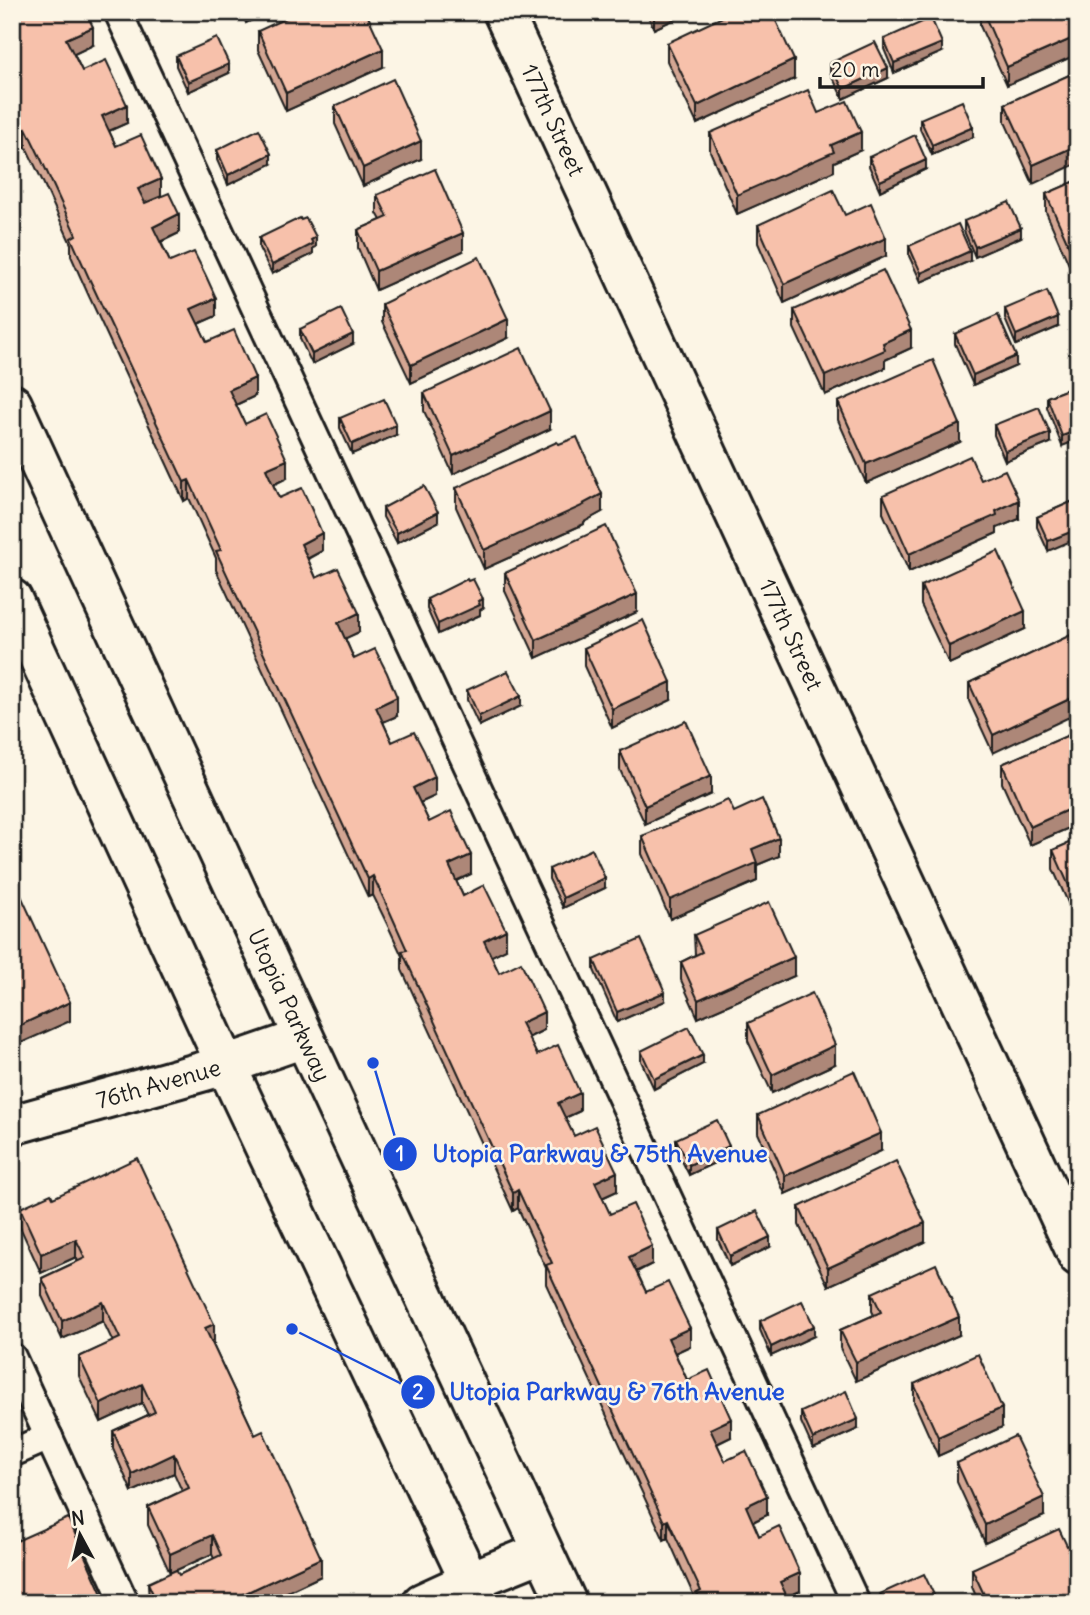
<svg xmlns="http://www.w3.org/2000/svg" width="1090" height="1615" font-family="Delius,sans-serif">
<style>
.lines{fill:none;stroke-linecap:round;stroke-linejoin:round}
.lane-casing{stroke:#1c1c1c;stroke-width:32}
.street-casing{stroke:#1c1c1c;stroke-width:44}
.secondary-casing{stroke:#1c1c1c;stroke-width:44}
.lane{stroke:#fcf5e5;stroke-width:26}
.street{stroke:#fcf5e5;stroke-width:38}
.secondary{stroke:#fcf5e5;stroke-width:38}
.wall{fill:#d4a693;stroke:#1c1c1c;stroke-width:2}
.shaded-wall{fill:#ad8778;stroke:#1c1c1c;stroke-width:2}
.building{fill:#f7c1ab;stroke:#1c1c1c;stroke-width:2}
.labels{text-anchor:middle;stroke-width:5;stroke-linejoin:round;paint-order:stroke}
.street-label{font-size:23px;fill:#1c1c1c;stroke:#fcf5e5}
.leader{fill:none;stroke:#1d4ed8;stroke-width:2.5}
.callout-dot{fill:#1d4ed8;stroke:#fcf5e5;stroke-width:2.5}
.mark-label{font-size:21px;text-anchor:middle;font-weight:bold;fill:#fff}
.callout-label{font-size:24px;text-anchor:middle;font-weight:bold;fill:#1d4ed8;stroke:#fcf5e5;stroke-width:5;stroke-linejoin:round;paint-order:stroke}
</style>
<rect width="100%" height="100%" fill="#fcf5e5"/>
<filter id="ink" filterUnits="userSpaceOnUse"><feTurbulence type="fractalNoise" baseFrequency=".0143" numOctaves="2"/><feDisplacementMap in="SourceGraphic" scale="14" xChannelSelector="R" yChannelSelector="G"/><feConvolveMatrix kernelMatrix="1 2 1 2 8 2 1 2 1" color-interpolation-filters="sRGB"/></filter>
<g filter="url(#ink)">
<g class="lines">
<defs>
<g id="lane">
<polyline points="118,12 856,1603"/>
<polyline points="12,1357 125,1603"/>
<polyline points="12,1453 49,1437"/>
</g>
<g id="street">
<path id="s1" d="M503 12 1078 1256"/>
<path id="s2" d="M12 1125 226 1065 304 1038"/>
<polyline points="422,1603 470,1581 542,1552"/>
</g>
<g id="secondary">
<path id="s3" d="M12 404 270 964 567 1603"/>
<polyline points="12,599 226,1065 480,1603"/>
</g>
</defs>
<use href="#lane" class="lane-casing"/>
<use href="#street" class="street-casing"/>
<use href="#secondary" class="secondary-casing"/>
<use href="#lane" class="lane"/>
<use href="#street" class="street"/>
<use href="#secondary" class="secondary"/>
</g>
<g class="wall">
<polygon points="12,12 93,45 74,54 82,71 127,123 109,131 116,146 161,196 179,233 161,242 170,262 216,316 198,324 207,342 255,396 236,405 245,424 287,478 273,485 279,498 322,551 308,559 316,578 359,632 345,638 354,659 397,716 383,722 392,742 435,796 420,803 429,822 471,874 456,881 463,896 506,949 491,956 499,973 544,1030 528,1038 537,1055 580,1111 565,1118 574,1136 617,1191 602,1198 610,1214 652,1264 637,1272 646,1292 690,1346 675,1353 687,1380 731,1437 717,1444 725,1461 767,1515 753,1522 759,1536 800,1591 788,1597 790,1603 697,1603 668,1538 664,1540 546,1284 546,1268 518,1208 513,1211 402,970 402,956 390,930 373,895 368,897 216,570 216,558 189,498 184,501 88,294 71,256 71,244 42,180 26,147 21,149 12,131"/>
<polygon points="213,12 237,12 217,21"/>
<polygon points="241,12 269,12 246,23"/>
<polygon points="646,12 690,12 654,29"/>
<polygon points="980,12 1074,12 1078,20 1078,54 1007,85 980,26"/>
<polygon points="258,31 383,67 286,111 258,50"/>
<polygon points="884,39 942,52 894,73 884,49"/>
<polygon points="667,43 794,79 697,124 667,61"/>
<polygon points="176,56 229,73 188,92 176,66"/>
<polygon points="830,63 888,78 843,99 830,72"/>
<polygon points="1078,71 1033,184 1005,122 1005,104"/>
<polygon points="335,106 421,159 363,186 335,124"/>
<polygon points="818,113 861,150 834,162 834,171 737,214 710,151 710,133"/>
<polygon points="920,119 973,137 932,155 920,129"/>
<polygon points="217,150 271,164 228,185 217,160"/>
<polygon points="869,157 926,169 880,191 869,166"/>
<polygon points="1078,180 1078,272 1073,274 1046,212 1046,194"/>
<polygon points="377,195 463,251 376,290 358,248 358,230 381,220 377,213"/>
<polygon points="845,215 886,256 784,303 758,243 758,225"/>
<polygon points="964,221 1021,237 975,257 964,231"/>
<polygon points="259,238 316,247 313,248 313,254 272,274 259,248"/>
<polygon points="909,246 970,261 921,282 909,256"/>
<polygon points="382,304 508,338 411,383 382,322"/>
<polygon points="1005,309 1058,327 1016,345 1005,319"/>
<polygon points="794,310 911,348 885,360 885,368 825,395 794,328"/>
<polygon points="300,329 353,344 312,364 300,339"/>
<polygon points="955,334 1016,366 973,385 955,344"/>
<polygon points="1078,385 1062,446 1047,407 1047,397"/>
<polygon points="424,393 550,429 453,474 424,411"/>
<polygon points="838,402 960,442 866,483 838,420"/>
<polygon points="340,418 396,435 352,454 340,428"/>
<polygon points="994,425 1050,443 1005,461 994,435"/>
<polygon points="981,480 1019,519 997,528 997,533 909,572 883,513 883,495"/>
<polygon points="456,488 602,512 584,522 584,524 484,569 456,507"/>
<polygon points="1078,499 1048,551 1037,527 1037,517"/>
<polygon points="383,508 438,522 397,543 383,517"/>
<polygon points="505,573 637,612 536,658 505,591"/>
<polygon points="921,586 1025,629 949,664 921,605"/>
<polygon points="427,599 483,608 480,610 480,615 438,634 427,609"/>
<polygon points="1078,605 1078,631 1072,617 1072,608"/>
<polygon points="1073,634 993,753 969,701 969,683"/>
<polygon points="584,648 671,700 612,728 584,666"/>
<polygon points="467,690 521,706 479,726 467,700"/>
<polygon points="1078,731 1078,824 1030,845 1002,783 1002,764"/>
<polygon points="620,751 711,794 645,824 620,770"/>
<polygon points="734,812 779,856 757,865 757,881 670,919 642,854 642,836"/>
<polygon points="1078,839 1078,925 1053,869 1053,850"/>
<polygon points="549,869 605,888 563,908 549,879"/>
<polygon points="694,935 794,976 698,1018 681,980 681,962 695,955"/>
<polygon points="594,960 665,1001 617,1022 594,970"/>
<polygon points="748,1023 835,1064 772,1093 748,1041"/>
<polygon points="641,1051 703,1064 654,1089 641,1061"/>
<polygon points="758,1115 881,1151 785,1194 758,1133"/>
<polygon points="676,1139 729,1156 689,1175 676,1149"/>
<polygon points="53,1198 214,1343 212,1343 321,1576 264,1603 149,1603 148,1583 179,1575 214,1559 212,1554 170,1573 148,1525 148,1507 182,1491 174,1473 132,1492 113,1449 113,1431 148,1415 142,1403 101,1422 79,1376 79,1357 113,1342 103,1321 62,1339 42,1296 42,1278 78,1261 76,1257 41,1273 20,1227 20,1208"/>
<polygon points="799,1207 925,1242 828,1286 799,1225"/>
<polygon points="718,1230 770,1247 730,1266 718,1240"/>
<polygon points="872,1293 959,1335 856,1381 840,1348 840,1330 874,1315 872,1311"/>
<polygon points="760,1321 814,1336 771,1356 760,1330"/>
<polygon points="914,1384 1002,1427 938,1456 914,1402"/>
<polygon points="801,1412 858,1429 813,1449 801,1422"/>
<polygon points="957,1463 1044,1516 985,1543 957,1482"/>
<polygon points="1067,1546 1078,1603 979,1603 972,1587 972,1569"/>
</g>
<g class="shaded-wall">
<polygon points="217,12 237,12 217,21"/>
<polygon points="246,12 269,12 246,23"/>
<polygon points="654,12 690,12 654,29"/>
<polygon points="93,27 93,45 66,58 66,39"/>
<polygon points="1078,36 1078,54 1007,85 1007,67"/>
<polygon points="942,43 942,52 894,73 894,63"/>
<polygon points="383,49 383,67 286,111 286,93"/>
<polygon points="794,60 794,79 697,124 697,106"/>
<polygon points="229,64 229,73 188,92 188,82"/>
<polygon points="888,68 888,78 843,99 843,89"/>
<polygon points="127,105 127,123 102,134 102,116"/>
<polygon points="973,127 973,137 932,155 932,145"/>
<polygon points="26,128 26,147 21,149 21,131"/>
<polygon points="861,132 861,150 834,162 834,171 737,214 737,195 831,145"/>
<polygon points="421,141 421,159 363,186 363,168"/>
<polygon points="1078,145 1078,163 1033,184 1033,165"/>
<polygon points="271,154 271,164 228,185 228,175"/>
<polygon points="926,160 926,169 880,191 880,181"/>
<polygon points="161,179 161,198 138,208 138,189"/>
<polygon points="179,214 179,233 153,245 153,227"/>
<polygon points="1021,228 1021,237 975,257 975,247"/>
<polygon points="463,233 463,251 376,290 376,271"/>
<polygon points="316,237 316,247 313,248 313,254 272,274 272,265"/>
<polygon points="886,238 886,256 784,303 784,284"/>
<polygon points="970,251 970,261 921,282 921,273"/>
<polygon points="1078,253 1078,272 1073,274 1073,255"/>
<polygon points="216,298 216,316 191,327 191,309"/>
<polygon points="1058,317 1058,327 1016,345 1016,335"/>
<polygon points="508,319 508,338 411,383 411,365"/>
<polygon points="911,330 911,348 885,360 885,368 825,395 825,376 883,343"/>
<polygon points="353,334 353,344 312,364 312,354"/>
<polygon points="1016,356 1016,366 973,385 973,375"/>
<polygon points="255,378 255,396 229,408 229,390"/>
<polygon points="550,411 550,429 453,474 453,456"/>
<polygon points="960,424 960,442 866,483 866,464"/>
<polygon points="396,425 396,435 352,454 352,444"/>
<polygon points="1078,430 1078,440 1062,446 1062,436"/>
<polygon points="1050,433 1050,443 1005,461 1005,451"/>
<polygon points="287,460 287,478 266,488 266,469"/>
<polygon points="189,480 189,498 184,501 184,482"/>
<polygon points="602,494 602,512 584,522 584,524 484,569 484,550"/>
<polygon points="1019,500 1019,519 997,528 997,533 909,572 909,554 996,511"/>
<polygon points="438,512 438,522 397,543 397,533"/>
<polygon points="1078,529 1078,538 1048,551 1048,541"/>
<polygon points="322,533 322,551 301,562 301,544"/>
<polygon points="637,594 637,612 536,658 536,640"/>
<polygon points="483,599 483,608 480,610 480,615 438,634 438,624"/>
<polygon points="1025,611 1025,629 949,664 949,646"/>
<polygon points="359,613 359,632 338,642 338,623"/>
<polygon points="671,682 671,700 612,728 612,709"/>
<polygon points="1078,695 1078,713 993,753 993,735"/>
<polygon points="521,696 521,706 479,726 479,716"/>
<polygon points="397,697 397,716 376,725 376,707"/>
<polygon points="711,776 711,794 645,824 645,806"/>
<polygon points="435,777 435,796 413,806 413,788"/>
<polygon points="1078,805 1078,824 1030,845 1030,827"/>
<polygon points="779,838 779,856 757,865 757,881 670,919 670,900 752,849"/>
<polygon points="471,855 471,874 449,884 449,865"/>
<polygon points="373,876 373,895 368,897 368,879"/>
<polygon points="605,878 605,888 563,908 563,898"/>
<polygon points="506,930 506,949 484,960 484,941"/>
<polygon points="794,957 794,976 698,1018 698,1000"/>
<polygon points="665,992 665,1001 617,1022 617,1012"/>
<polygon points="70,1002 70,1021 12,1047 12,1029"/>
<polygon points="544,1012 544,1030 521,1041 521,1023"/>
<polygon points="835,1045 835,1064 772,1093 772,1075"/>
<polygon points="703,1055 703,1064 654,1089 654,1079"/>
<polygon points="580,1093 580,1111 558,1121 558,1103"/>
<polygon points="881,1133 881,1151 785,1194 785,1176"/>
<polygon points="729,1146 729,1156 689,1175 689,1165"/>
<polygon points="617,1172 617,1191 595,1201 595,1182"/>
<polygon points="518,1190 518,1208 513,1211 513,1193"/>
<polygon points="925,1223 925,1242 828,1286 828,1268"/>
<polygon points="770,1237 770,1247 730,1266 730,1256"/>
<polygon points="76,1239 76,1257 41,1273 41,1254"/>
<polygon points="652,1246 652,1264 629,1275 629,1257"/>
<polygon points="103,1302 103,1321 62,1339 62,1321"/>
<polygon points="959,1317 959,1335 856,1381 856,1362"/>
<polygon points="214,1324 214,1343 205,1346 205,1328"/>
<polygon points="814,1326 814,1336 771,1356 771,1347"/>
<polygon points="690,1328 690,1346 668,1356 668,1338"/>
<polygon points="142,1384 142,1403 101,1422 101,1404"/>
<polygon points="1002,1408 1002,1427 938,1456 938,1437"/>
<polygon points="731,1419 731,1437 710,1447 710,1429"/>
<polygon points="858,1419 858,1429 813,1449 813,1439"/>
<polygon points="174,1454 174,1473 132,1492 132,1474"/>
<polygon points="767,1496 767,1515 746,1525 746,1506"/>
<polygon points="1044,1497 1044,1516 985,1543 985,1525"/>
<polygon points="668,1520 668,1538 664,1540 664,1522"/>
<polygon points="212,1535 212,1554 170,1573 170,1554"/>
<polygon points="321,1558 321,1576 264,1603 224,1603"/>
<polygon points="800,1573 800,1591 780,1600 780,1582"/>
<polygon points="1078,1592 1078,1603 1054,1603"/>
</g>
<g class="building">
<polygon points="12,12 86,12 93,27 66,39 82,71 106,60 127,105 102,116 116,146 141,135 161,179 138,189 145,203 169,193 179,214 153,227 170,262 194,252 206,276 216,298 191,309 207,342 234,330 255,378 229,390 245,424 266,414 287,460 266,469 279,498 302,488 311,508 322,533 301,544 316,578 338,568 349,591 359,613 338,623 354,659 375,649 387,673 397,697 376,707 392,742 414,732 424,751 435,777 413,788 429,822 451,811 462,836 471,855 449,865 463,896 484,885 506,930 484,941 499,973 521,962 544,1012 521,1023 537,1055 558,1045 580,1093 558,1103 574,1136 595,1126 617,1172 595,1182 610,1214 633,1204 652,1246 629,1257 646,1292 668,1282 690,1328 668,1338 687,1380 709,1370 731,1419 710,1429 725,1461 746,1451 767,1496 746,1506 759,1536 779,1526 800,1573 780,1582 790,1603 702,1603 697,1593 701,1591 668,1520 664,1522 546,1265 552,1263 518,1190 513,1193 402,951 407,950 390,912 373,876 368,879 216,551 221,550 189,480 184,482 88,276 71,238 76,235 42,161 26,128 21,131 12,112"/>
<polygon points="299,12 366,12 383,49 286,93 258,31"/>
<polygon points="733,12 772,12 794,60 697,106 667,43"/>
<polygon points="983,12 1074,12 1078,20 1078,36 1007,67"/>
<polygon points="931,18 942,43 894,63 884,39"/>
<polygon points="217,38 229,64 188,82 176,56"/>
<polygon points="875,42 888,68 843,89 830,63"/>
<polygon points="1078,71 1078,145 1033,165 1005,104"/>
<polygon points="393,79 421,141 363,168 335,106"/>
<polygon points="808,90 818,113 847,101 861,132 831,145 834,152 737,195 710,133"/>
<polygon points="962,101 973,127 932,145 920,119"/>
<polygon points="259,129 271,154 228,175 217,150"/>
<polygon points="915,135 926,160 880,181 869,157"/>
<polygon points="435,169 463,233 376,271 358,230 388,217 377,195"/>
<polygon points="1078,180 1078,253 1073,255 1046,194"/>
<polygon points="833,190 845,215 871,203 886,238 784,284 758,225"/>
<polygon points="1009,202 1021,228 975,247 964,221"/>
<polygon points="300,218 301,220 306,218 316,237 311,240 313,244 272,265 259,238"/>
<polygon points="958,224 970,251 921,273 909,246"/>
<polygon points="479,257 508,319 411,365 382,304"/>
<polygon points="883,270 911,330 883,343 885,350 825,376 794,310"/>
<polygon points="1047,291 1058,317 1016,335 1005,309"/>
<polygon points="341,309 353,334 312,354 300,329"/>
<polygon points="998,315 1016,356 973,375 955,334"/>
<polygon points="521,348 550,411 453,456 424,393"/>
<polygon points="933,360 960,424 866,464 838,402"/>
<polygon points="1078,385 1078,430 1062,436 1047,397"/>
<polygon points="384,399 396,425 352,444 340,418"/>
<polygon points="1039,407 1050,433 1005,451 994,425"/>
<polygon points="577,437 602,494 583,504 584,505 484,550 456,488 557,442 559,444"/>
<polygon points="970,456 981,480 1005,470 1019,500 996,511 997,515 909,554 883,495"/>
<polygon points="424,486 438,512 397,533 383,508"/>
<polygon points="1078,499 1078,529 1048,541 1037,517"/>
<polygon points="606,526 637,594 536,640 505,573"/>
<polygon points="998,551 1025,611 949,646 921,586"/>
<polygon points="467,579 468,581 473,579 483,599 478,601 480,605 438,624 427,599"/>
<polygon points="1078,605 1078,622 1072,608"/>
<polygon points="643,620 671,682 612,709 584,648"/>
<polygon points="1073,634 1078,646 1078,695 993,735 969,683"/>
<polygon points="508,671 521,696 479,716 467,690"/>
<polygon points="686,721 711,776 645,806 620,751"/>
<polygon points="1078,731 1078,805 1030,827 1002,764"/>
<polygon points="762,799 779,838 752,849 757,863 670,900 642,836 728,800 734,812"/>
<polygon points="1078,839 1078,906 1053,850"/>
<polygon points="592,849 605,878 563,898 549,869"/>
<polygon points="12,876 70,1002 12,1029"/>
<polygon points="769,902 794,957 698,1000 681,962 702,952 694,935"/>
<polygon points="641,939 665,992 617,1012 594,960"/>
<polygon points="812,993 835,1045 772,1075 748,1023"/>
<polygon points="689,1027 703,1055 654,1079 641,1051"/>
<polygon points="854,1071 881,1133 785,1176 758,1115"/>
<polygon points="717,1120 729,1146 689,1165 676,1139"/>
<polygon points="137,1158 214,1324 205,1328 255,1435 263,1431 321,1558 224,1603 157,1603 148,1583 176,1570 179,1575 221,1555 212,1535 170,1554 148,1507 189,1488 174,1454 132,1474 113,1431 155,1412 142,1384 101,1404 79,1357 120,1338 103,1302 62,1321 42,1278 85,1258 76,1239 41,1254 20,1208 51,1194 53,1198"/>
<polygon points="896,1161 925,1223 828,1268 799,1207"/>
<polygon points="757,1211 770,1237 730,1256 718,1230"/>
<polygon points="936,1264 959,1317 856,1362 840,1330 881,1312 872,1293"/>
<polygon points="802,1301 814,1326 771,1347 760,1321"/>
<polygon points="978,1354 1002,1408 938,1437 914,1384"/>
<polygon points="846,1391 858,1419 813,1439 801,1412"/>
<polygon points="1015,1436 1044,1497 985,1525 957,1463"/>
<polygon points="68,1518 106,1603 12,1603 12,1543"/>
<polygon points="1059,1529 1067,1546 1078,1541 1078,1592 1054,1603 988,1603 972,1569"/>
<polygon points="924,1574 936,1599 929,1603 884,1603 880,1594"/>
</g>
</g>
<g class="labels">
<g class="street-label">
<text dy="8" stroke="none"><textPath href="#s1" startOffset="119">177th Street</textPath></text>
<text dy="8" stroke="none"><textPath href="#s1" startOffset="686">177th Street</textPath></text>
<text dy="8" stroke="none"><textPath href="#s3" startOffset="662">Utopia Parkway</textPath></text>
<text dy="8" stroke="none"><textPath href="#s2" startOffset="152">76th Avenue</textPath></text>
</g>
</g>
<path class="leader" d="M373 1063L400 1154M292 1329L418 1392"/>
<g class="callout-dot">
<circle cx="373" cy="1063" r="7"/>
<circle cx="292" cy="1329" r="7"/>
<circle cx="400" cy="1154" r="18"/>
<circle cx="418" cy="1392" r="18"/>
</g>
<g class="mark-label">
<text x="400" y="1161">1</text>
<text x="418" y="1399">2</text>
</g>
<g class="callout-label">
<text x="600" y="1162">Utopia Parkway &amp; 75th Avenue</text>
<text x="617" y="1400">Utopia Parkway &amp; 76th Avenue</text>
</g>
<rect width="1090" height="1615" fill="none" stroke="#fcf5e5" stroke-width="42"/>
<rect x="21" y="21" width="1048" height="1573" fill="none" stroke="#1c1c1c" stroke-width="2.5" filter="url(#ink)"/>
<g transform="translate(80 1535) rotate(353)" stroke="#fcf5e5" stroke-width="5" paint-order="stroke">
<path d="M0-5L12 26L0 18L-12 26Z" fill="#1c1c1c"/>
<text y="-10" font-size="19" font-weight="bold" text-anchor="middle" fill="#1c1c1c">N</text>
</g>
<path d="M820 77v10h163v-10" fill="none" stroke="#1c1c1c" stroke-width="3.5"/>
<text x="831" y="77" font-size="21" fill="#1c1c1c" stroke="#fcf5e5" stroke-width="5" paint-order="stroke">20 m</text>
</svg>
